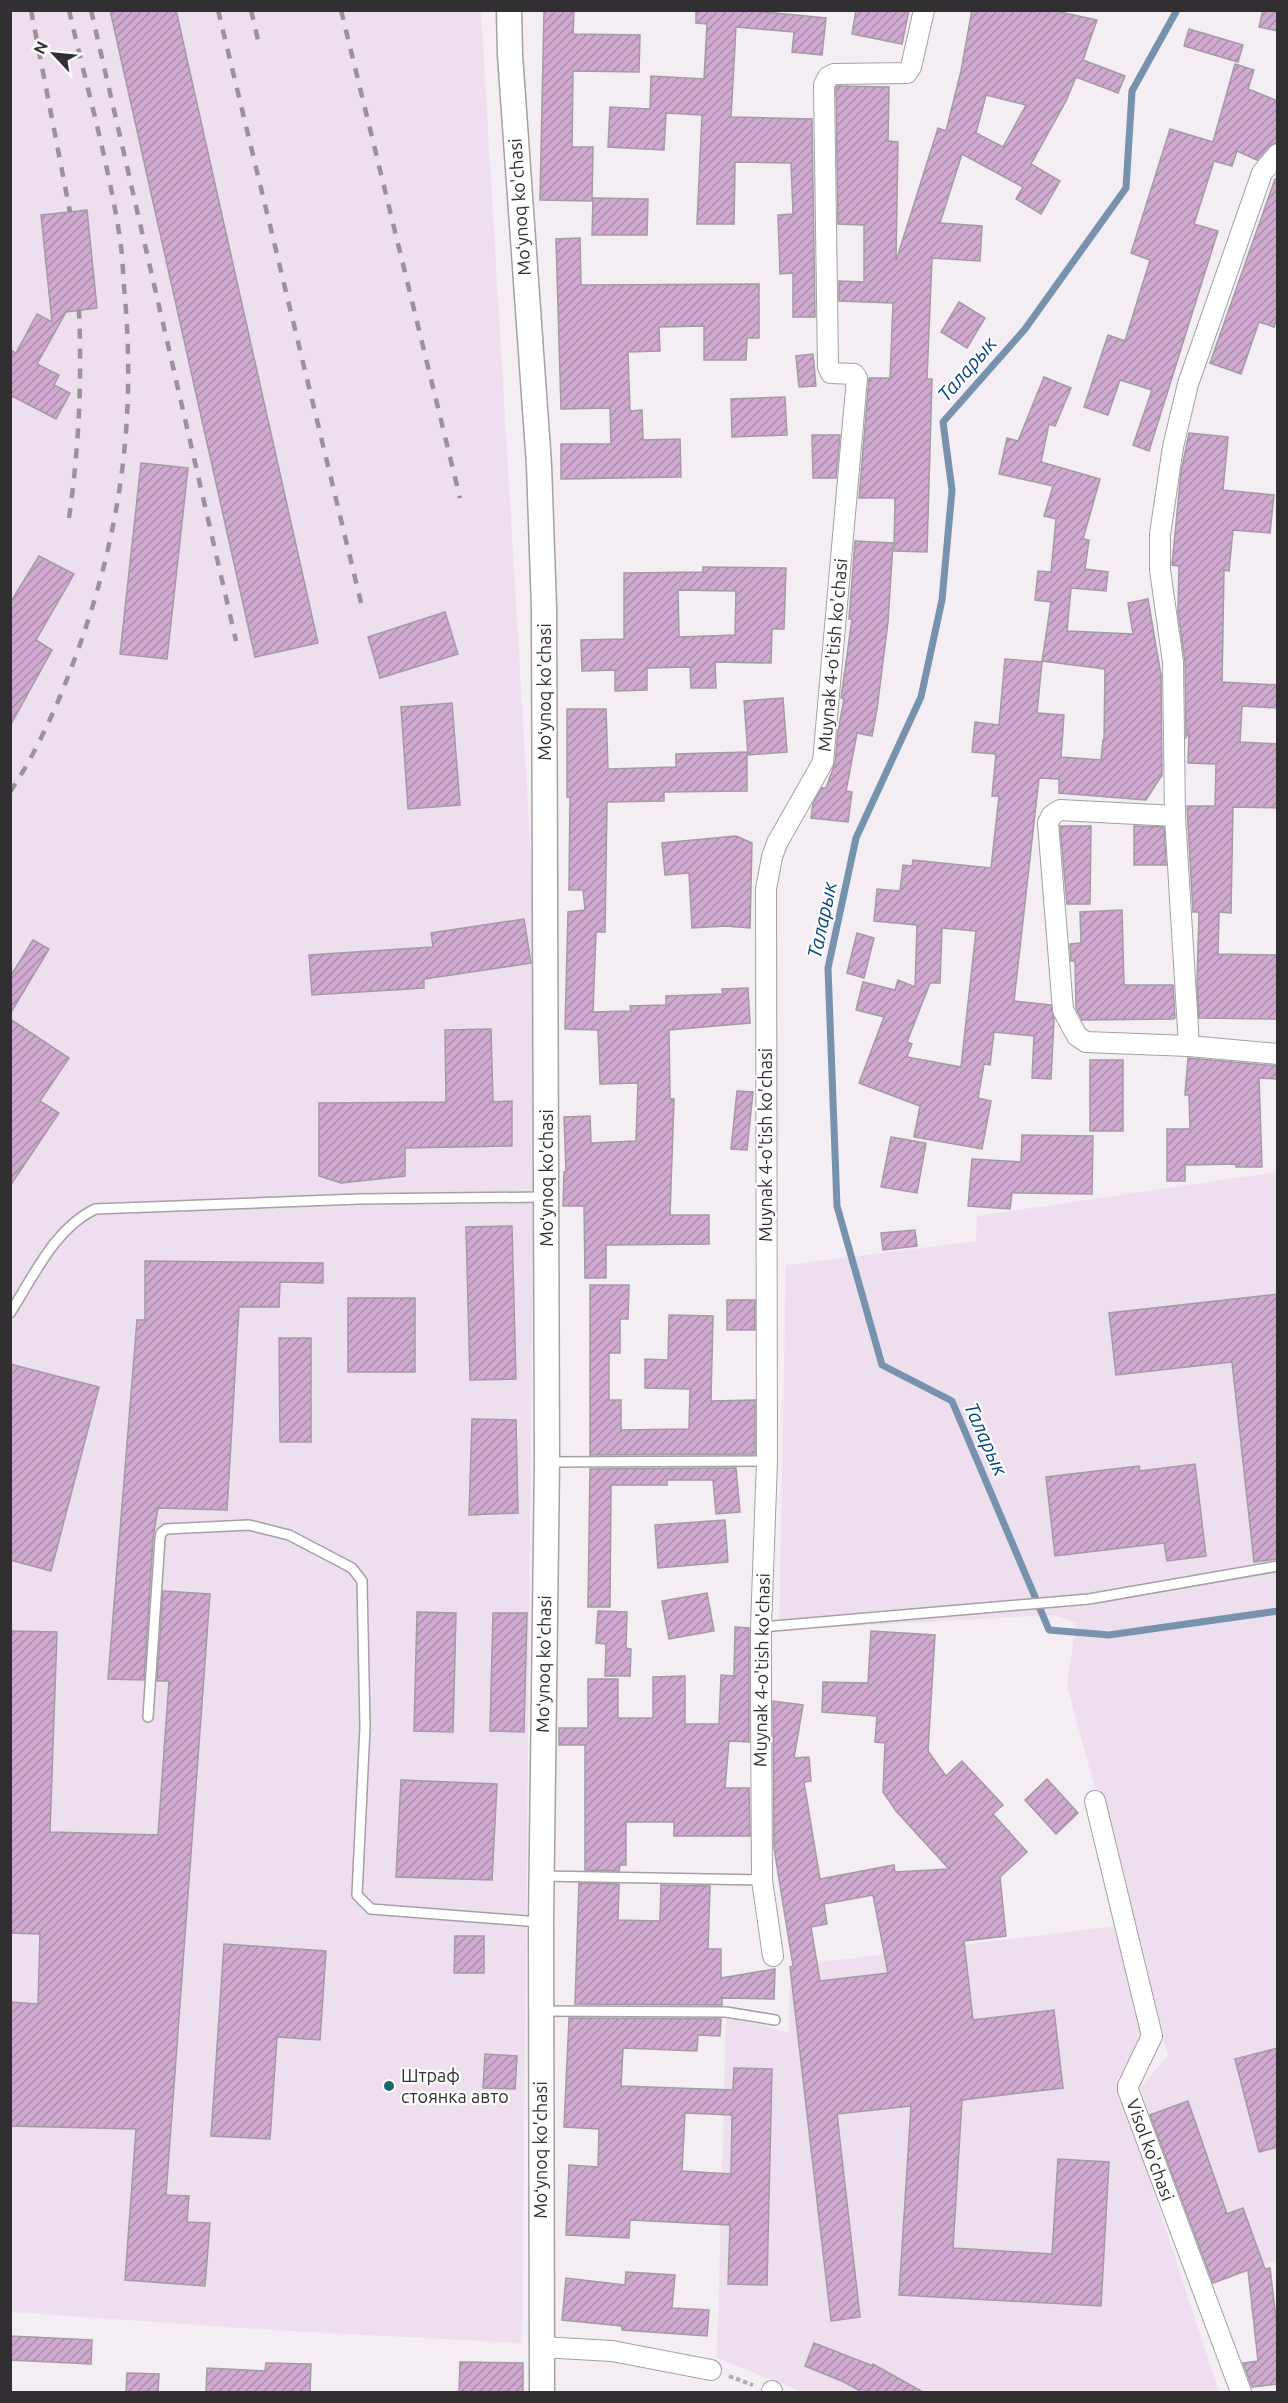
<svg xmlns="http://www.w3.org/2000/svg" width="1288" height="2403" font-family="Ubuntu,sans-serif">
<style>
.built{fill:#eddfed}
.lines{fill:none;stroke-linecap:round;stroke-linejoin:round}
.stream{stroke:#7692ad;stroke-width:7}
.building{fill:url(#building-hatch);stroke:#a29ba2;stroke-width:1.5;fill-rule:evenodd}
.service-casing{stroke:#a69fa6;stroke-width:12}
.minor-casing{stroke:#a69fa6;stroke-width:22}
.tertiary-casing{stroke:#a69fa6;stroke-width:27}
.path{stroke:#afaaaf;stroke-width:4;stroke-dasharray:4.5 3;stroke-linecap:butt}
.service{stroke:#fff;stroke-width:9}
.minor{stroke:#fff;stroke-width:20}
.tertiary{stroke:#fff;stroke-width:24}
.rail{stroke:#989398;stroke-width:4.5;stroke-dasharray:10 10;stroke-linecap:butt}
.poi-dot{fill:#18656e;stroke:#fffcff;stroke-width:2}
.labels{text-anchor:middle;stroke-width:4.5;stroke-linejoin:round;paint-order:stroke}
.street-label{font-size:18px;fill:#322f32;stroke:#fffcff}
.poi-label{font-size:18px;fill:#322f32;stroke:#fffcff;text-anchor:start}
.water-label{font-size:20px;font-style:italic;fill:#004876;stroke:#fffcff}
</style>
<defs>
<pattern id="building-hatch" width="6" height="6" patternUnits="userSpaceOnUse" patternTransform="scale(1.5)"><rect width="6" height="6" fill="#d1aad1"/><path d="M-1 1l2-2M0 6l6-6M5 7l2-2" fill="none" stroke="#aa8baa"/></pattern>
</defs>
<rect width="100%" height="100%" fill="#f4edf4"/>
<g class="built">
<polygon points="10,11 481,11 536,942 522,2343 271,2330 11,2312"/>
<polygon points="1277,1172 1277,2260 1206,2285 1138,2090 1168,2056 1067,1686 1076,1622 1053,1615 779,1630 786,1265 976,1241 977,1216"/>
<polygon points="1116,1926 1142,2040 1117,2080 1219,2392 803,2392 717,2358 726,2017 789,2032 790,1966"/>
</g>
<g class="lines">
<polyline class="stream" points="1177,10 1132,91 1126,188 1025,329 943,422 952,490 942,600 921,697 856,838 828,968 837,1206 882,1365 952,1401 1049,1630 1109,1635 1278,1611"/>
</g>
<g class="building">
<polygon points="110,10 176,10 318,643 255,657"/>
<polygon points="544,10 574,10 573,34 640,35 639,72 573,71 572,147 593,147 592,201 540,200"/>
<polygon points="696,10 743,10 826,18 822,55 792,52 794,32 736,27 731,117 812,119 815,317 793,317 793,273 780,274 778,215 793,214 791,163 735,162 734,224 697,224 702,115 666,113 664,150 608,147 610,107 650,109 651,76 704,79 707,24 696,23"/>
<polygon points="856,10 909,10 902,44 852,34"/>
<path d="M972 10H1051L1097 20 1083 60 1125 76 1118 93 1076 77 1066 101 1031 164 1060 181 1041 214 1016 199 1023 187 962 154 940 223 982 226 980 261 932 258 927 379H932L927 552 894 551 895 498H859L869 378H890L893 303 839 301V281L864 282V225L838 224 836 88 837 86 889 87 888 141 898 142 896 261 938 128 946 131 961 71ZM986 95 1026 105 1003 147 976 133Z"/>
<polygon points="1263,10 1278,10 1278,31 1259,27"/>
<polygon points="1189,29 1243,45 1238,62 1184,46"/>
<polygon points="1235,64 1254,70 1248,89 1278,101 1278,142 1269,146 1257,160 1237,151 1232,166 1214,161 1194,224 1218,231 1149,451 1133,445 1152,390 1120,380 1108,415 1084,407 1108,335 1125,341 1150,260 1131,253 1170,129 1213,142"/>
<polygon points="1275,179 1278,179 1278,316 1274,327 1259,322 1241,374 1210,363"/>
<polygon points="593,198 648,199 647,235 592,235"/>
<polygon points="87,210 97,308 66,312 37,364 59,375 54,385 70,393 56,419 10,395 10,350 16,353 37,314 52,322 41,215"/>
<polygon points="580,238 581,285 759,284 759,338 747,338 746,360 704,360 704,326 659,327 660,351 628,352 630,411 642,410 643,440 680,439 681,477 561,479 561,444 611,444 610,408 561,409 556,239"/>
<polygon points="959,302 985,318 967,348 941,332"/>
<polygon points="813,354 816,386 799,387 796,356"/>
<path d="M1044 377 1071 388 1055 426 1049 424 1041 462 1100 479 1083 539 1089 540 1085 569 1108 572 1106 591 1071 588 1067 631 1133 634 1128 603 1148 599 1161 675 1162 775 1146 800 1059 793V779L1039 778 1014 1001 1051 1005 1054 1019 1051 1079 1032 1078 1034 1036 994 1032 990 1065 984 1064 978 1098 991 1101 982 1149 914 1137 920 1106 859 1083 884 1017 856 1010 863 982 895 990 898 980 915 987 917 925 874 921 877 889 900 891 903 865 912 866 913 860 991 868 999 796H992L996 754 972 752 975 722 999 725 1005 659 1042 662 1037 713 1064 715 1061 757 1101 760 1103 740H1104L1105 669 1042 661 1051 602 1035 600 1038 571 1051 572 1056 519 1044 516 1053 486 999 474 1007 438 1018 441ZM942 928 976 931 961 1067 907 1057 912 1044 907 1042 930 983H940Z"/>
<polygon points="785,397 787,435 732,437 731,399"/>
<polygon points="1189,433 1228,437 1223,490 1274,495 1270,533 1233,530 1229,571 1224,570 1222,682 1278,685 1278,708 1242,706 1240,742 1278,744 1278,808 1233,807 1231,913 1219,912 1218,954 1278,955 1278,1019 1199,1018 1197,985 1199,912 1193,912 1187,806 1215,806 1216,764 1188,763 1189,732 1186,737 1185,662 1178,612 1179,566 1172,565 1181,472"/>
<polygon points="812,435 840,435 836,478 813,478"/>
<polygon points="141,463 188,468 167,659 120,654"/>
<polygon points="855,541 893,543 888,622 877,709 872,736 857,733 846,791 852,792 848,822 811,818 813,803 822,788 826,788 835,763 838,731 844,699 841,698 852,619 849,619"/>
<polygon points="39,556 74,574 36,640 52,650 10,726 10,603"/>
<path d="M703 567 786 568 784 629H772L771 663 715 662 716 688H691L690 667 647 668V690L615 691V670L582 671 581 640 624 639V573L703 572ZM678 590 736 591 735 635 679 637Z"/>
<polygon points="445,612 458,654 380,678 368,637"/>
<polygon points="783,698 787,752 748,755 744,701"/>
<polygon points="452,703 460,805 408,809 401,707"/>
<polygon points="567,709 606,709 608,769 676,767 676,754 747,752 747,791 664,792 664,801 607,802 605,932 596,932 593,1012 631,1011 630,1006 666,1005 666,996 723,994 722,989 748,988 750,1023 669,1030 670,1099 674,1099 670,1215 709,1215 709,1244 606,1245 606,1278 585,1278 584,1206 563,1206 564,1172 566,1172 564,1117 590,1116 591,1143 636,1141 638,1083 600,1084 598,1030 565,1029 568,912 585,910 583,890 569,890 570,797 567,797"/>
<polygon points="1060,826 1091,826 1090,904 1067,904"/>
<polygon points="1134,826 1164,827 1166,865 1134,865"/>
<polygon points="736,836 752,843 750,928 726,926 692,928 689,873 665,875 662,843"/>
<polygon points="1122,910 1124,985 1173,985 1175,1018 1173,1019 1082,1020 1076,1008 1075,961 1071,961 1070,944 1081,943 1080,912"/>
<polygon points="524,919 531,963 424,979 424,988 312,995 309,955 433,947 431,933"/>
<polygon points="857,933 874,938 864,978 847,973"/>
<polygon points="33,940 49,949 10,1014 10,977"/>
<polygon points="10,1019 69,1058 40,1101 59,1113 10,1186"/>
<polygon points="491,1029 493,1102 512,1101 512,1146 405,1148 405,1176 341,1183 319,1176 319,1103 446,1102 445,1030"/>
<polygon points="1188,1058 1278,1066 1278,1079 1259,1078 1262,1167 1236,1167 1236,1164 1185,1165 1185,1181 1167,1181 1167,1129 1190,1129 1189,1095 1185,1095"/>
<rect x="1090" y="1060" width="33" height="71"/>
<polygon points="737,1091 753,1092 747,1150 731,1149"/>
<polygon points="1022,1135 1093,1136 1092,1194 1012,1193 1010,1209 968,1206 972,1159 1021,1162"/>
<polygon points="891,1137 926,1143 917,1193 881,1187"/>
<polygon points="512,1226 516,1379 470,1380 466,1227"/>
<polygon points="915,1230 917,1246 883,1250 881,1233"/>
<polygon points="145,1261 323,1263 323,1283 280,1282 279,1307 239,1307 227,1510 158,1508 153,1538 144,1680 108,1679 137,1320 145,1320"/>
<polygon points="590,1285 629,1285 628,1319 620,1319 620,1353 609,1353 609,1400 621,1400 621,1430 689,1429 690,1389 645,1388 645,1359 668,1360 669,1315 713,1316 711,1401 755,1400 755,1454 590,1455"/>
<polygon points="1278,1294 1278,1559 1254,1562 1232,1362 1116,1375 1109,1313"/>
<rect x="348" y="1298" width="67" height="74"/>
<rect x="727" y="1300" width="28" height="30"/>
<polygon points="279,1338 311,1338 311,1442 280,1442"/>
<polygon points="10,1364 99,1387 51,1571 10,1560"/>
<polygon points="472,1419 516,1420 518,1513 469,1515"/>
<polygon points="1195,1464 1206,1556 1167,1561 1164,1543 1055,1556 1046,1477 1139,1466 1140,1471"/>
<polygon points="736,1468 740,1512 716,1514 713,1480 667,1480 667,1485 611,1485 610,1607 588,1607 590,1469"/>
<polygon points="725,1520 728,1562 658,1568 655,1525"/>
<polygon points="163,1591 210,1594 166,2195 189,2196 187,2222 210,2223 205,2286 125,2280 136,2129 10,2126 10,2002 38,2004 40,1934 10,1933 10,1631 57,1632 50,1832 158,1835 169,1681 157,1681"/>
<polygon points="707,1593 714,1631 669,1639 662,1601"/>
<polygon points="598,1611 627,1612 626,1648 631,1649 630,1676 605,1676 606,1644 596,1643"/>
<polygon points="417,1612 456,1613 453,1732 414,1731"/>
<polygon points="493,1613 527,1613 524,1732 490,1731"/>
<polygon points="735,1627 749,1628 749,1742 729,1741 725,1788 749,1788 750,1836 674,1836 674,1822 626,1822 626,1865 620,1865 619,1871 585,1870 585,1745 559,1745 559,1728 588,1728 588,1679 618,1679 618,1718 653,1718 653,1677 685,1676 685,1724 719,1724 721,1675 734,1676"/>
<path d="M871 1631 935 1635 928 1751 946 1776 962 1761 1003 1805 993 1814 1027 1852 1000 1877 1006 1936 964 1941 973 2020 1054 2010 1063 2088 962 2100 953 2248 1052 2254 1058 2159 1109 2162 1101 2306 899 2295 911 2106 837 2114 860 2317 831 2321 790 1967 793 1966 774 1848 773 1701 803 1705 794 1758 809 1757 811 1781 804 1782 820 1879 894 1865 895 1872 949 1869 896 1811 883 1792 885 1743 875 1742 877 1716 822 1712 823 1682 868 1683ZM873 1895 888 1973 820 1981 811 1927 827 1924 824 1904Z"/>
<polygon points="1047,1779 1078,1813 1056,1834 1025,1800"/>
<polygon points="401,1780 497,1784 492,1880 396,1877"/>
<polygon points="579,1883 619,1884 618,1920 660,1921 661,1885 710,1886 708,1949 721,1949 721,1978 775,1969 774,1999 722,1998 722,2005 575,2004"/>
<polygon points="455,1936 484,1936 484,1973 454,1973"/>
<polygon points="224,1944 326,1951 320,2040 277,2037 270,2139 211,2136"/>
<path d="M569 2018 721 2019 720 2036 698 2035 697 2051 623 2048 621 2086 733 2090 734 2068 772 2069 767 2285 728 2284 730 2225 630 2220 629 2238 566 2235 569 2165 598 2167 599 2129 564 2127ZM685 2113 732 2115 731 2174 682 2171Z"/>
<polygon points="1278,2048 1278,2147 1259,2152 1235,2059"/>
<polygon points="485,2054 517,2056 515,2089 483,2088"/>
<polygon points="1188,2101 1227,2214 1243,2208 1265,2269 1270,2268 1278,2336 1278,2384 1252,2387 1243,2363 1258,2361 1248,2270 1213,2283 1150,2115"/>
<polygon points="626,2272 675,2275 672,2308 709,2310 707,2336 622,2330 622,2326 562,2320 566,2278 625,2285"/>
<polygon points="10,2336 92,2340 91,2364 10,2360"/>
<polygon points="814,2343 873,2366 873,2364 923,2392 862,2392 844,2382 805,2366"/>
<polygon points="460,2362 523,2363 523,2392 459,2392"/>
<polygon points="266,2363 311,2364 310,2392 206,2392 207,2368 265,2371"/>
<polygon points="127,2373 159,2374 158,2392 126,2392"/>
</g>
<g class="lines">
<defs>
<g id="service">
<path d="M10 1313C34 1276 54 1229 95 1209L359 1199 544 1197"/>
<polyline points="549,1462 767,1461"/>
<polyline points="761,1627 1089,1599 1278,1566"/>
<polyline points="148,1717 160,1538 161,1533 166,1529 249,1525 289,1535 352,1568 362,1581 365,1727 357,1895 371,1909 539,1922"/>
<polyline points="542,1876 762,1880"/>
<polyline points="541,2011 726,2012 775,2020"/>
</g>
<g id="minor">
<polyline points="1278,154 1262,173 1188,384 1173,447 1160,534 1160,570 1173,662 1175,816 1189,1046 1278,1054"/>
<polyline points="1175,816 1060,810 1052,815 1048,823 1063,1010 1077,1036 1086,1042 1189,1046"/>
<polyline points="1095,1801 1152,2036 1128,2086 1128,2090 1241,2392"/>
<polyline points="773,1956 762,1880 761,1704 761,1627 767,1461 766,889 772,857 777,843 823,762 857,378 854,374 831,373 828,367 824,85 828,77 834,74 907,73 911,67 924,10"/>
<polyline points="541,2347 612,2351 711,2370"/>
<polyline points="772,2391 772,2392"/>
</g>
<polyline id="tertiary" points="509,10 510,55 539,465 544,608 547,1462 541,1922 542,2392"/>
</defs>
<use href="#service" class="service-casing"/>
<use href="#minor" class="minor-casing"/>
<use href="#tertiary" class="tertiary-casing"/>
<polyline class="path" points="729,2376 753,2385"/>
<use href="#service" class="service"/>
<use href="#minor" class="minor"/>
<use href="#tertiary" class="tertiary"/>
<g class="rail">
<polyline points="31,10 70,212"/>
<polyline points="91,10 236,641"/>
<polyline points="218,10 363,611"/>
<polyline points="251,10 258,40"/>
<polyline points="341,10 460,498"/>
<path d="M69 518C79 448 82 381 79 310"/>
<path d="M10 792C36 753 56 709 72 666 120 540 137 421 124 287 123 269 122 250 119 232 107 158 86 84 69 10"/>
</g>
</g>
<circle class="poi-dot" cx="389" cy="2086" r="6"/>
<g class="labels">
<g class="street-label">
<text transform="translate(520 207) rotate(-94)" y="6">Moʻynoq ko'chasi</text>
<text transform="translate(833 655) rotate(-85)" y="6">Muynak 4-o'tish ko'chasi</text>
<text transform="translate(545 692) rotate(-90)" y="6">Moʻynoq ko'chasi</text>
<text transform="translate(766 1145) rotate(-90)" y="6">Muynak 4-o'tish ko'chasi</text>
<text transform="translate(547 1178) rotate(-90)" y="6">Moʻynoq ko'chasi</text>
<text transform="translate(544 1664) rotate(-89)" y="6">Moʻynoq ko'chasi</text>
<text transform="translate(762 1670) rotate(-89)" y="6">Muynak 4-o'tish ko'chasi</text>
<text transform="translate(541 2150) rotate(-90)" y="6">Moʻynoq ko'chasi</text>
<text transform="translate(1150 2150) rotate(70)" y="6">Visol ko'chasi</text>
</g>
<g class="poi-label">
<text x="401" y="2082">Штраф<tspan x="401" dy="21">стоянка авто</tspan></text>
</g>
<g class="water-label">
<text transform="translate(967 369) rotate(-49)" y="7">Таларык</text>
<text transform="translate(822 920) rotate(-78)" y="7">Таларык</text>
<text transform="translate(986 1439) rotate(66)" y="7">Таларык</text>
</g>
</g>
<rect width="1288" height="2403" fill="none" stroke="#322f32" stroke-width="24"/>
<g transform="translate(54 54) rotate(296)" stroke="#fffcff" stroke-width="4.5" paint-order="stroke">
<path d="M0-4.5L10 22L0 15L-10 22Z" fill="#322f32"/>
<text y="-9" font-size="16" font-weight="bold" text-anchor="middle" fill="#322f32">N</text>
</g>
</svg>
